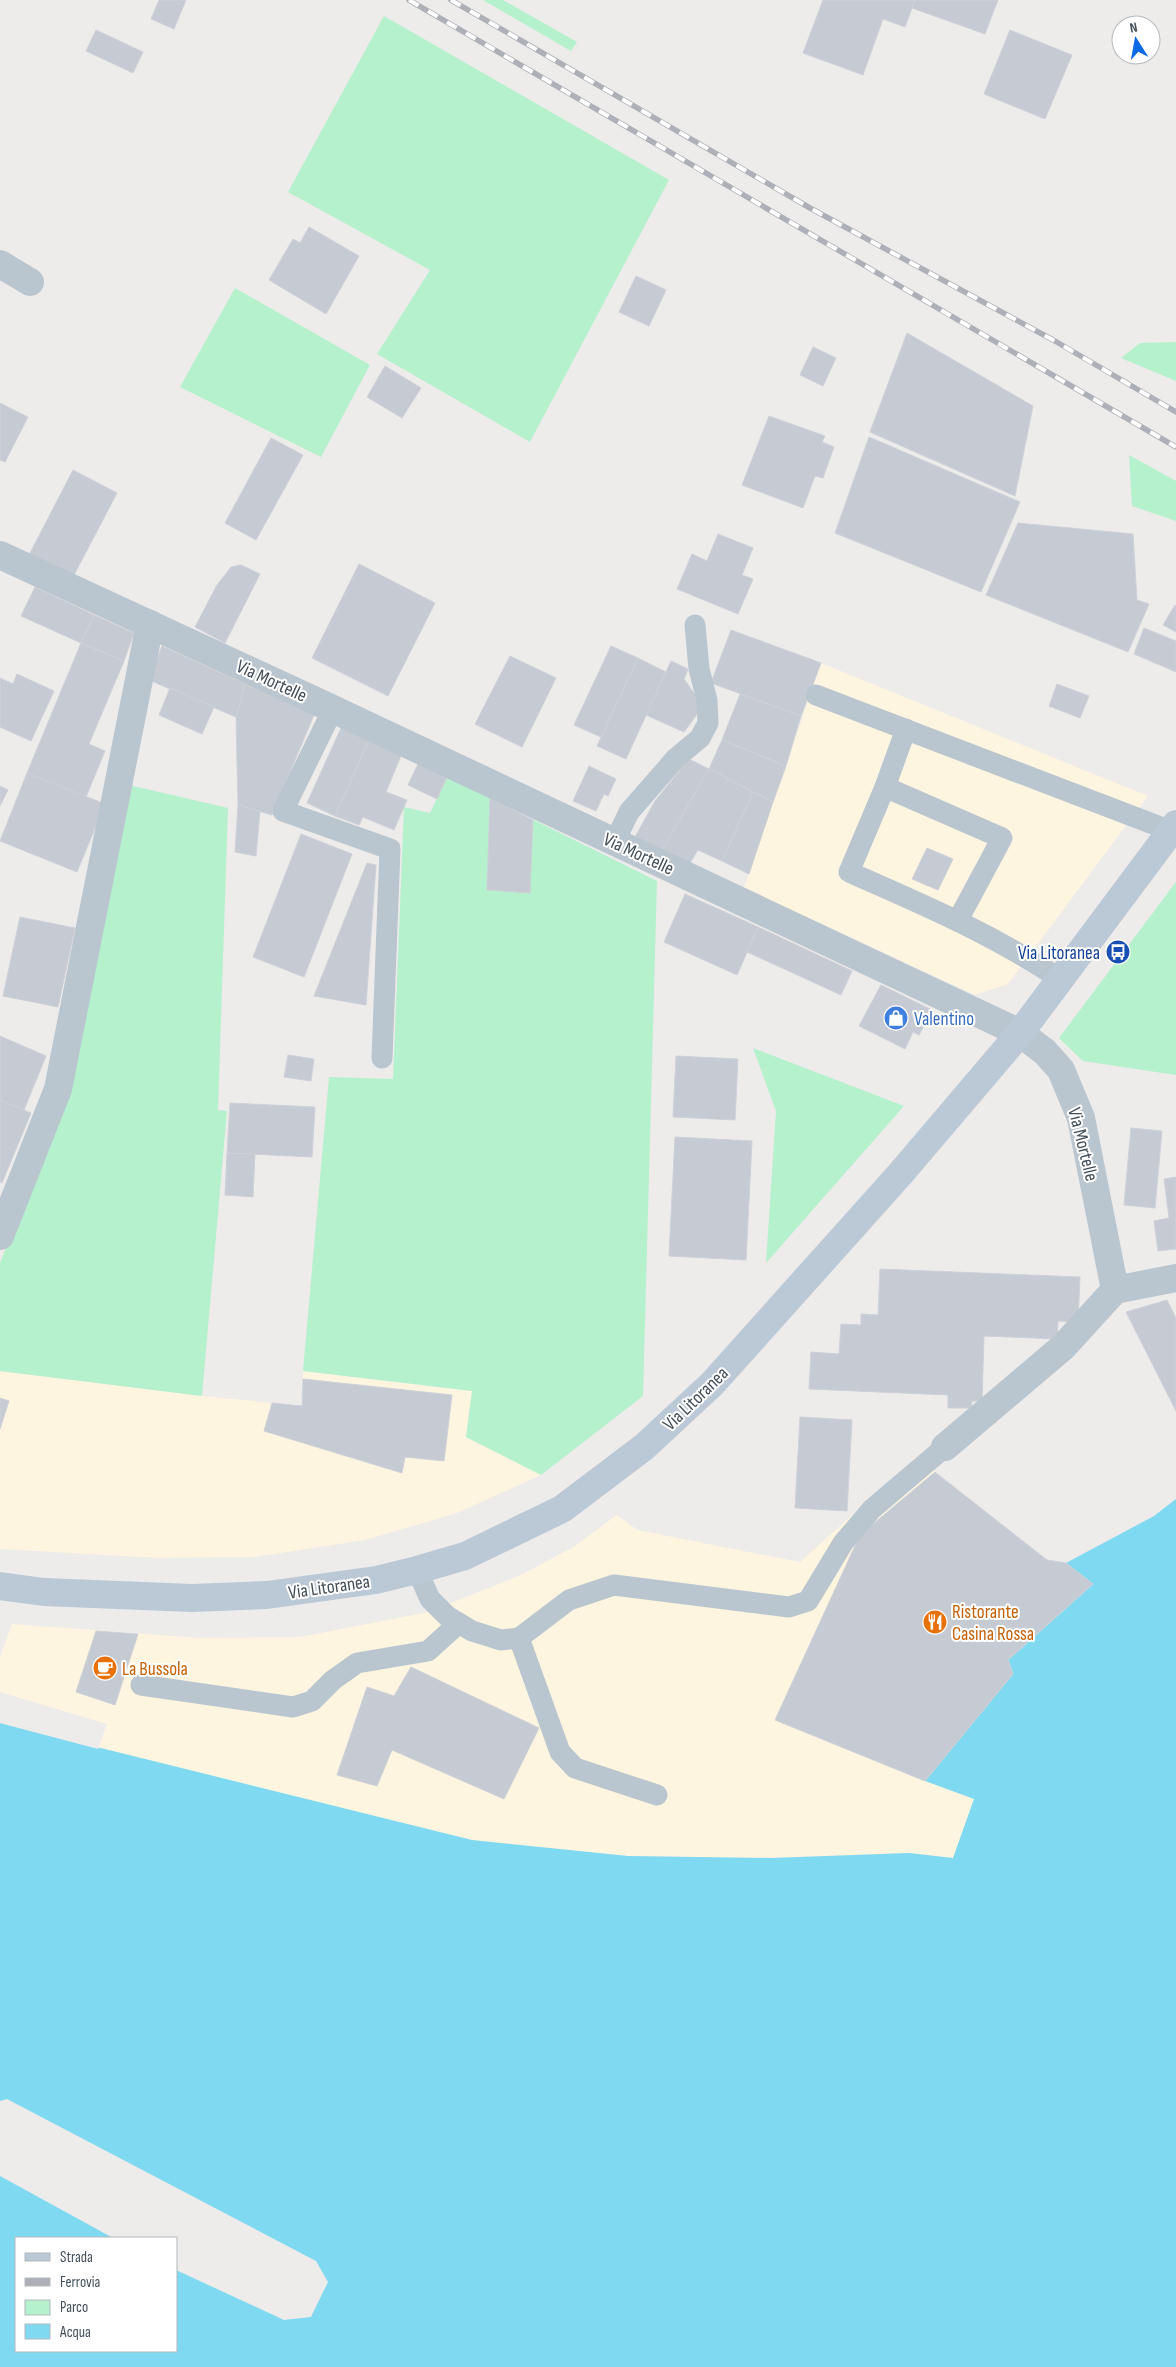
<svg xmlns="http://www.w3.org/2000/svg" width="1176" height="2367" font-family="'Sofia Sans Condensed',sans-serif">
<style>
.commercial{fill:#fdf5e0}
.green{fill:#b4f1cc}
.water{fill:#7ed9f1;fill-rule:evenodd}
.pier{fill:#eeebeb}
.building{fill:#c6cad2;stroke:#ced1d8}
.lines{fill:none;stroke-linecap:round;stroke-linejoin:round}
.lane{stroke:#bac6cf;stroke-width:21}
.street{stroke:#bac6cf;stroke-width:28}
.secondary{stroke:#bbc8d6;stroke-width:28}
.rail-casing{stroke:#adb0b6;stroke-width:5.5}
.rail{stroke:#fff;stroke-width:4;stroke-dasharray:11;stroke-linecap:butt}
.labels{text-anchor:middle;stroke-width:4;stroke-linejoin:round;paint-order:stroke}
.street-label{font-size:19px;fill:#424e59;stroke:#fff}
.transit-label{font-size:19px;fill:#164399;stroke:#fff;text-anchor:end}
.shop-label{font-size:19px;fill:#366cbe;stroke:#fff;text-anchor:start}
.food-label{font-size:19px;fill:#c56008;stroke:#fff;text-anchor:start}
</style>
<rect width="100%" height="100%" fill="#eeebeb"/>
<g class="commercial">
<polygon points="821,663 1148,796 1008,984 975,995 744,888"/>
<polygon points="0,1371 193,1395 302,1406 303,1371 472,1391 466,1437 541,1475 457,1513 365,1540 255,1557 157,1558 0,1549"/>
<polygon points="917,1457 1047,1560 1066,1563 1093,1584 1013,1674 926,1781 974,1799 954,1858 909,1853 771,1858 628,1856 472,1840 98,1749 107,1724 0,1692 0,1657 12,1624 201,1638 300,1637 429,1612 521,1575 575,1546 617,1515 637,1530 800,1562"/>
</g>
<g class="green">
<polygon points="483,0 503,0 577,42 571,51"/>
<polygon points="384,16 669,180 530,442 377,354 430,270 288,192"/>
<polygon points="235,288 370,365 321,457 180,387"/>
<polygon points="1176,342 1176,381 1121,358 1140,343"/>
<polygon points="1129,455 1176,481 1176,521 1132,506"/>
<polygon points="447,777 657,881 643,1396 541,1475 466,1437 472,1391 303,1371 329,1077 393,1079 404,807 430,813"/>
<polygon points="129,785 228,808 218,1110 227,1111 202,1396 0,1371 0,1263 67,1093"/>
<polygon points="1176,882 1176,1075 1083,1061 1059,1038"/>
<polygon points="753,1048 904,1106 766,1263 776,1111"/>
</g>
<path class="water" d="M1176 1499V2367H0V1723L472 1840 628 1856 771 1858 909 1853 953 1858 974 1799 925 1781 1013 1674 1008 1660 1093 1584 1066 1563 1154 1516ZM16 2238H176V2351H16Z"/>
<g class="pier">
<polygon points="0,1721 1,1721 99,1747 98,1749 0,1723"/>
<polygon points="7,2099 316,2261 328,2282 311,2317 284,2320 176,2270 176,2238 113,2238 0,2176 0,2101"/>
</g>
<g class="building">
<polygon points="159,0 186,0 174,29 151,19"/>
<polygon points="823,0 915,0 905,27 883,19 863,75 803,53"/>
<polygon points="915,0 998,0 985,34 912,8"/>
<polygon points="96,30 143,52 133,73 86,51"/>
<polygon points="1010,30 1072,55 1045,119 984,94"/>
<polygon points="309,227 359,256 326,314 269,280 293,239 300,243"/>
<polygon points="636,276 666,290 649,326 619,312"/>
<polygon points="907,333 1033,406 1015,496 870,432"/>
<polygon points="813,347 836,358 823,386 800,375"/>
<polygon points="385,366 421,388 402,418 367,397"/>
<polygon points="0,403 28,417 5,462 0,460"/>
<polygon points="769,416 825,436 822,442 834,447 823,478 815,476 803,508 742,485"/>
<polygon points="869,437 1020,502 981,592 835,533"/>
<polygon points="271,438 303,455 256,540 225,523"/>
<polygon points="73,470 117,493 73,577 28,557"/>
<polygon points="1018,523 1133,534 1137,600 1149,604 1128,652 986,595"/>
<polygon points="718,534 753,548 742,575 753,579 738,614 677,589 692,554 707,561"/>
<polygon points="359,564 435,603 388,696 312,658"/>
<polygon points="241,565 260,574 225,643 195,627 217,585 231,567"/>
<polygon points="35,587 94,615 81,643 21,616"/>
<polygon points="1175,605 1176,606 1176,632 1163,625"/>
<polygon points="94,615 134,633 124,661 81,643"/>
<polygon points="1144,628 1176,641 1176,672 1134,654"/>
<polygon points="731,630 821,663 801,716 711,683"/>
<polygon points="81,643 124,661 89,744 105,751 86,797 27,773"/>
<polygon points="162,646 245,684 236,717 149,680"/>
<polygon points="611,646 638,658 601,737 574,725"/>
<polygon points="510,656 556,678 522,747 475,724"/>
<polygon points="638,658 666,672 626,759 597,746"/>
<polygon points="671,661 688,669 684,679 703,706 684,732 646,715"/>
<polygon points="17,674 54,691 31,741 0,727 0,678 13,684"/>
<polygon points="245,684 314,715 272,815 238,805 236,717"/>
<polygon points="1057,684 1089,696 1080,718 1049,706"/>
<polygon points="170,688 214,707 202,734 159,715"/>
<polygon points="740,694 801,716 786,766 722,740"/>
<polygon points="341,728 369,740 335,816 307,803"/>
<polygon points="369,740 401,756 386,792 407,800 394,830 363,817 359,825 335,816"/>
<polygon points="722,740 786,766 773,802 709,769"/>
<polygon points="689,759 709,769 662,850 635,837 655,801"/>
<polygon points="418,764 447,777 437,799 408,785"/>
<polygon points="589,766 616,779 608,796 604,794 596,811 573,801"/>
<polygon points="709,769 753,792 722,861 698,850 690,863 662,850"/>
<polygon points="27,773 105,804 77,872 0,841"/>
<polygon points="0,786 8,790 0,806"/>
<polygon points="753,792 773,802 749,874 722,861"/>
<polygon points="490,798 533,820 530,893 487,890"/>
<polygon points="238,805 260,811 256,856 235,852"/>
<polygon points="301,834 352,854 304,977 253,957"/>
<polygon points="927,848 953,859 938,890 912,879"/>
<polygon points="367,863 376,865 366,1005 314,996"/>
<polygon points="685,894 758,927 737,975 664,942"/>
<polygon points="20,917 75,928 58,1007 3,996"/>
<polygon points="758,927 852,971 841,995 747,952"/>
<polygon points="881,985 932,1010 919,1035 913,1032 905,1049 859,1026"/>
<polygon points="0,1036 46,1056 24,1110 0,1100"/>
<polygon points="288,1055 314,1059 311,1081 284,1077"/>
<polygon points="676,1056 738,1059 735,1120 673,1117"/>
<polygon points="0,1100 31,1113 2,1183 0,1182"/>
<polygon points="230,1103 315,1107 312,1157 227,1153"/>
<polygon points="1131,1128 1162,1131 1155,1208 1124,1205"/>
<polygon points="675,1137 752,1141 746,1260 669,1256"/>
<polygon points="227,1153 255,1154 253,1197 225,1195"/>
<polygon points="1176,1177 1176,1249 1158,1251 1154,1221 1169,1218 1164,1179"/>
<polygon points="880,1269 1080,1277 1078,1322 1058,1321 1057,1339 984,1336 982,1401 972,1401 971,1408 948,1408 948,1395 809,1389 811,1352 839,1354 841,1324 861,1325 861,1314 878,1315"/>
<polygon points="1167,1300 1176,1318 1176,1411 1126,1312"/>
<polygon points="303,1379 452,1395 444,1461 405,1457 402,1473 264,1431 272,1403 302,1406"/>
<polygon points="0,1398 9,1401 0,1429"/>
<polygon points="800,1417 852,1420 847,1511 795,1508"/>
<polygon points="935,1472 1047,1560 1066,1563 1093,1584 1008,1660 1013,1674 925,1781 775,1720 860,1535"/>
<polygon points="96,1631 138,1634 115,1705 76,1692"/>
<polygon points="411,1667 539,1728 504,1799 392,1750 377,1786 337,1775 367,1687 394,1696"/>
</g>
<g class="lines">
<g class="lane">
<polyline points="816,695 1171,831"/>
<polyline points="333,709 283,811 390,849 382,1058"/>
<polyline points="885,787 906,729"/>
<polyline points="615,841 629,812 676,758 700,738 708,723 707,700 699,669 695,625"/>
<path d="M958 920 1002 838 885 787 849 872C922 904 995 935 1061 980"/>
<polyline points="417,1570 430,1599 447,1616 472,1631 501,1640 519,1638 569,1600 614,1585 789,1607 808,1601 843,1543 872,1509 945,1447"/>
<polyline points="519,1638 560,1752 575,1768 657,1795"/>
<polyline points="141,1685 293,1707 312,1701 333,1680 357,1663 428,1651 459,1623"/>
</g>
<g class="street">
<polyline points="0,264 30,282"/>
<polyline points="0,555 320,703 1020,1033 1045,1052 1061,1070 1081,1118 1115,1290"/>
<polyline points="0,1236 58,1089 150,624"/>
<polyline points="945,1447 1063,1347 1115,1290 1176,1278"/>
</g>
<polyline class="secondary" points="0,1586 44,1592 192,1598 267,1595 376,1580 417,1570 465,1556 562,1509 644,1447 712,1384 901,1173 1020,1033 1176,824"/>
<defs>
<g id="rail">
<polyline points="409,0 1176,447"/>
<polyline points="451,0 810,208 1055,341 1176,412"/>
</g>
</defs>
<use href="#rail" class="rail-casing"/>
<use href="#rail" class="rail"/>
</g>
<defs>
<symbol id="bus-disc" viewBox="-11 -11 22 22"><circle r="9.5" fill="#1a4fb4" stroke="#fff"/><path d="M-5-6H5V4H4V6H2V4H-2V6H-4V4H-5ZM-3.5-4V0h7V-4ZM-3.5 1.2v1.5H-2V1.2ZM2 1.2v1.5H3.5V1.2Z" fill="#fff"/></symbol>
<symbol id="shop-disc" viewBox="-11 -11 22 22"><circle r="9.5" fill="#3f7fe0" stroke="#fff"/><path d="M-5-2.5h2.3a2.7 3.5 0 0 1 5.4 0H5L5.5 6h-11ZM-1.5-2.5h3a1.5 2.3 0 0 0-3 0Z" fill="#fff"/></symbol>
<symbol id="restaurant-disc" viewBox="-11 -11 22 22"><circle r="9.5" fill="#e8710a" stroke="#fff"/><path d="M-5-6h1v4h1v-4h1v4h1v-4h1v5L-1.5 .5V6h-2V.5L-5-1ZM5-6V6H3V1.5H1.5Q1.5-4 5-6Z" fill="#fff"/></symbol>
<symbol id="cafe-disc" viewBox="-11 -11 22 22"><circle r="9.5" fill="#e8710a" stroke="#fff"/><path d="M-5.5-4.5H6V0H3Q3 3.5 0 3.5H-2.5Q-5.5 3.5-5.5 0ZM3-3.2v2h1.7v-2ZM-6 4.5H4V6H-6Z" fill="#fff"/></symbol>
</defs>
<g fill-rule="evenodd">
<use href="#bus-disc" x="1104" y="938" width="28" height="28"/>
<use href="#shop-disc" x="882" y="1004" width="28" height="28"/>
<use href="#restaurant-disc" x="921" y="1608" width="28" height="28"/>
<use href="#cafe-disc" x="91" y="1654" width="28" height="28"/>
</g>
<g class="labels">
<g class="street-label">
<text transform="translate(272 680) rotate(25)" y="7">Via Mortelle</text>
<text transform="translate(639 853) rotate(25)" y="7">Via Mortelle</text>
<text transform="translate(1084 1144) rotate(76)" y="7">Via Mortelle</text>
<text transform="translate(695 1398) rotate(-44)" y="7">Via Litoranea</text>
<text transform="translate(329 1586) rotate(-8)" y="7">Via Litoranea</text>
</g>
<g class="transit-label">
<text x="1100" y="959">Via Litoranea</text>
</g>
<g class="shop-label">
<text x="914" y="1025">Valentino</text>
</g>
<g class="food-label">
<text x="952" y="1618">Ristorante<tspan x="952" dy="22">Casina Rossa</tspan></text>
<text x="122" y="1675">La Bussola</text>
</g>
</g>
<rect x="15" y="2237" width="162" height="115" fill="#ffffff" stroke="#b3b8bd"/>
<rect x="25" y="2253" width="25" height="8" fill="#bbc8d6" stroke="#b3b8bd"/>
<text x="60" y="2262" font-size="15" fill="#424e59">Strada</text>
<rect x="25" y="2278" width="25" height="8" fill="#adb0b6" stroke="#b3b8bd"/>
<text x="60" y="2287" font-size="15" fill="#424e59">Ferrovia</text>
<rect x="25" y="2300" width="25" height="15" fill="#b4f1cc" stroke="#b3b8bd"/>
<text x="60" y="2312" font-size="15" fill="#424e59">Parco</text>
<rect x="25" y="2324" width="25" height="15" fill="#7ed9f1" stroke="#b3b8bd"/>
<text x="60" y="2337" font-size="15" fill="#424e59">Acqua</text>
<g transform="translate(1136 40) rotate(349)"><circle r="24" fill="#ffffff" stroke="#b3b8bd"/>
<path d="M0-4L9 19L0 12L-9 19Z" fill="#0c6ae7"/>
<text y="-8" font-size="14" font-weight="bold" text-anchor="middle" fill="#424e59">N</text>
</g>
</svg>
